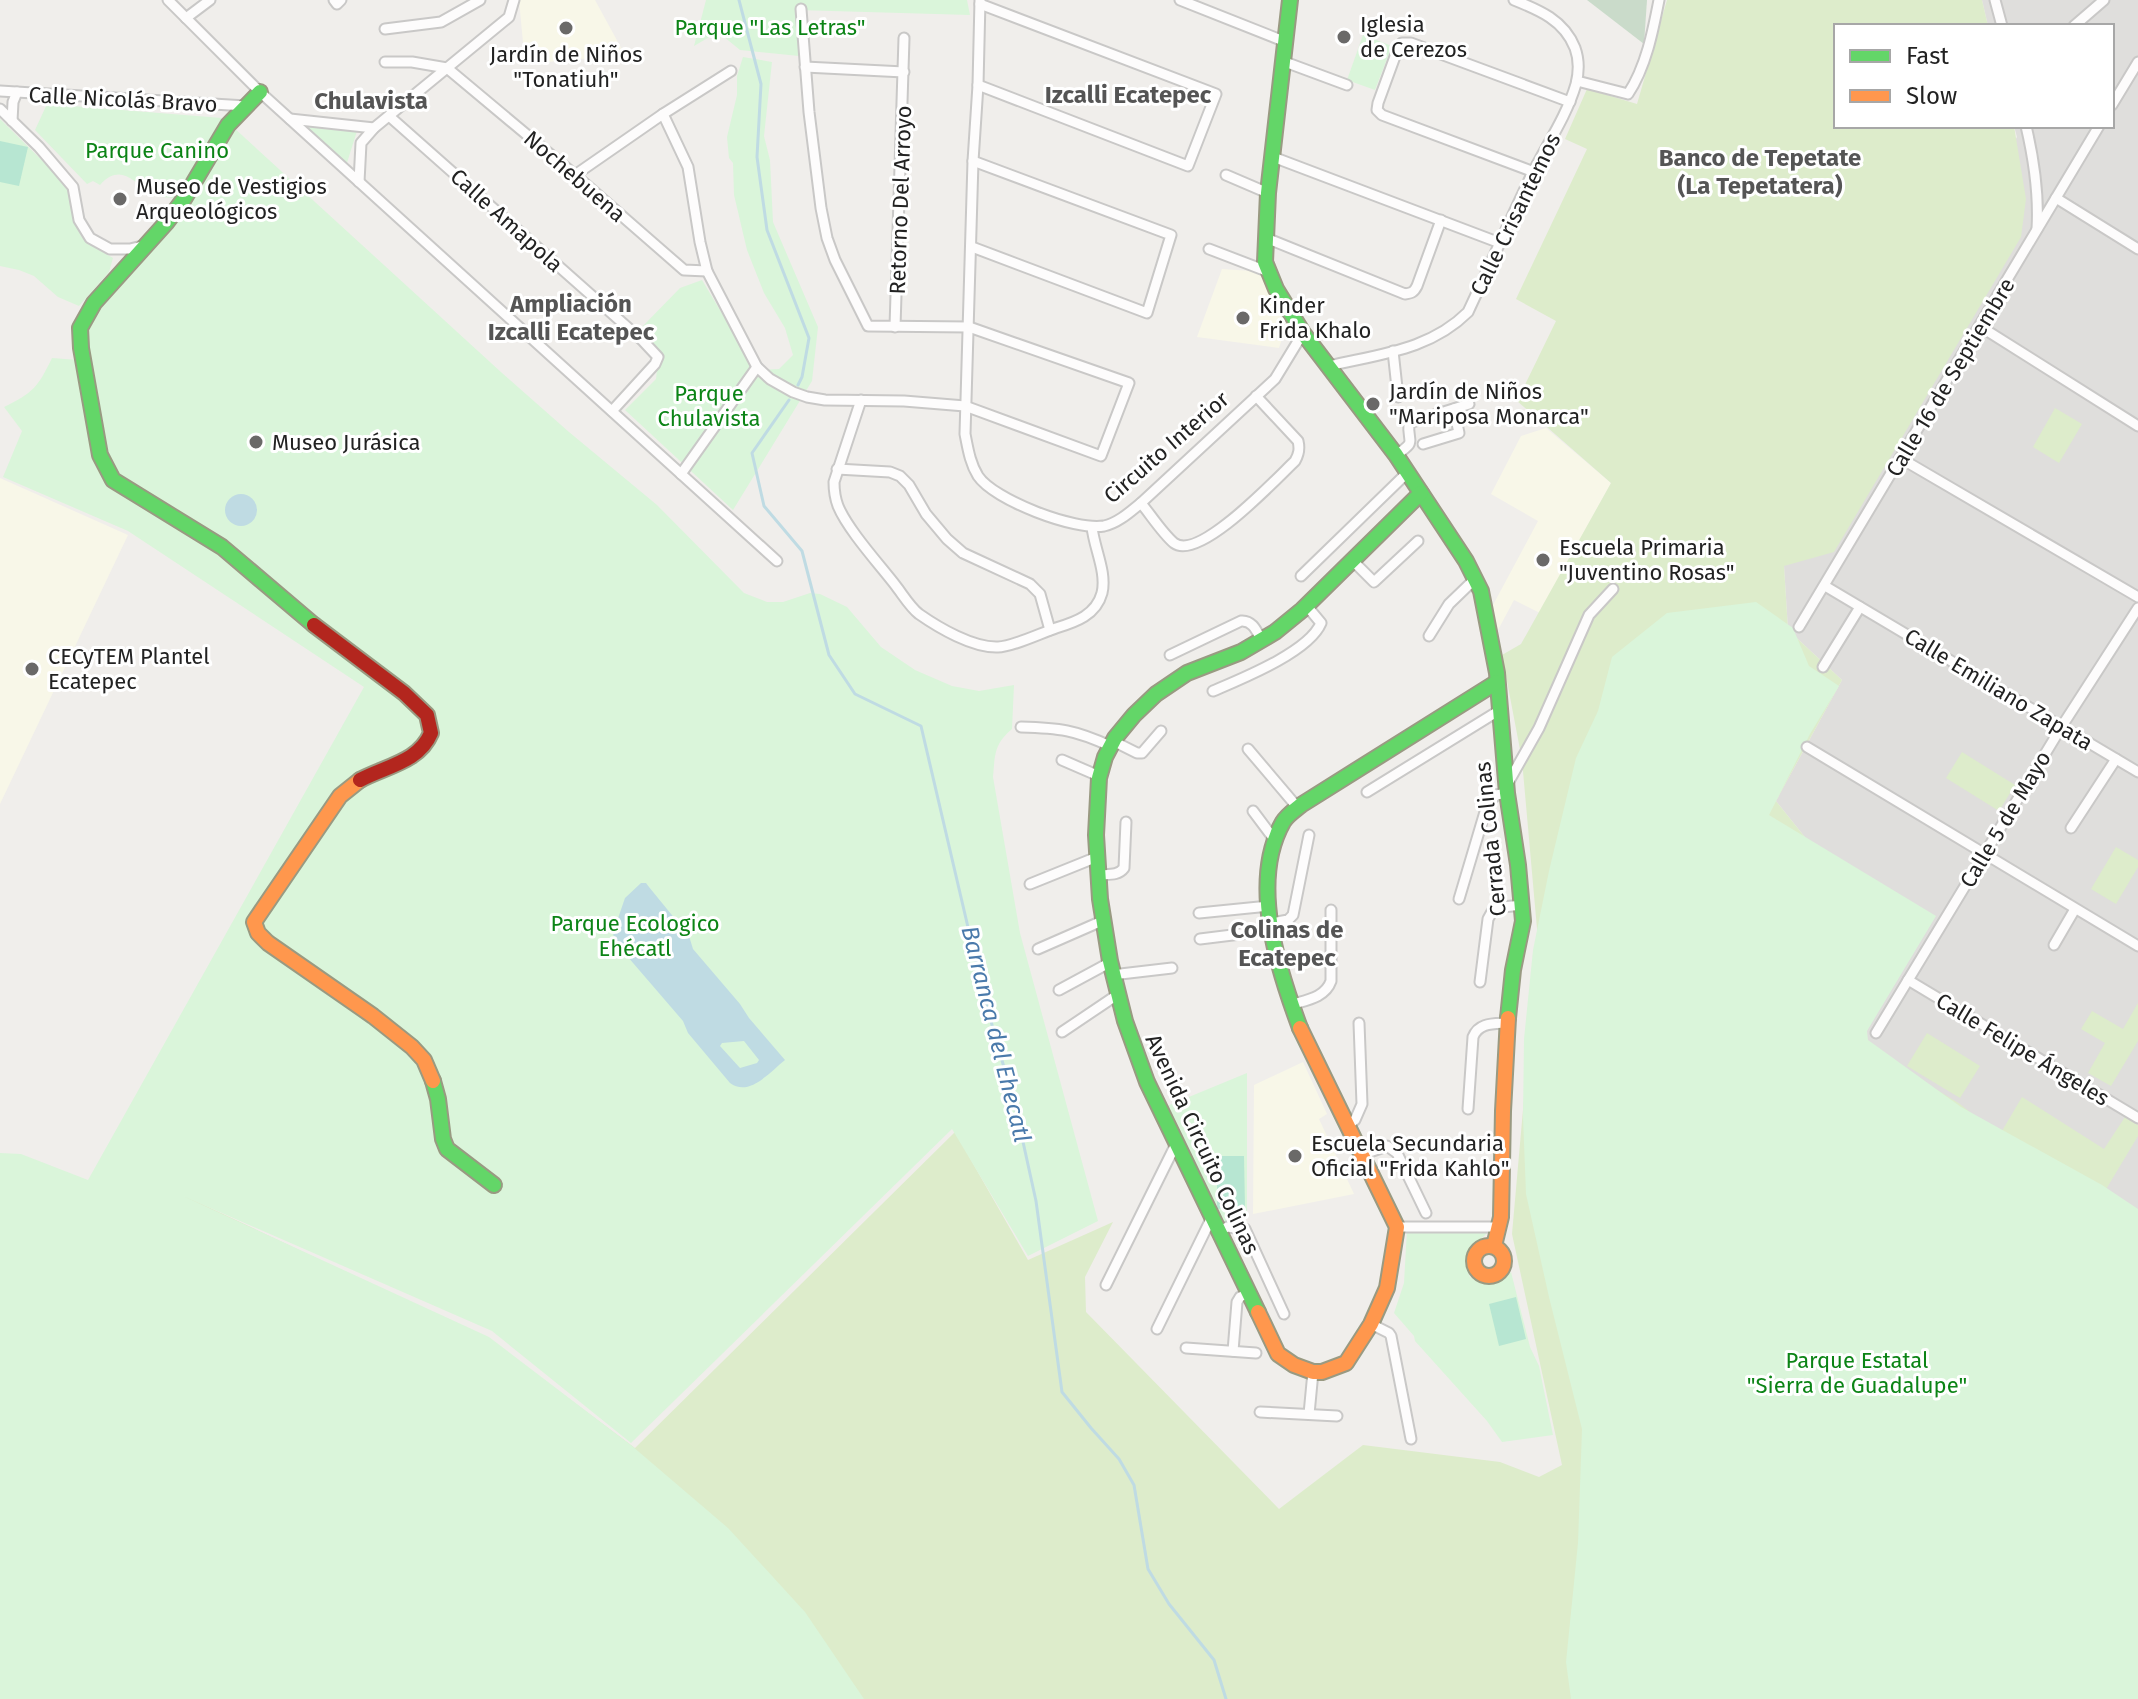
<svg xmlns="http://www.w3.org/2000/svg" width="2138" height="1699" font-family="'Fira Sans',sans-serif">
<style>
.residential{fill:#dfdedc}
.education{fill:#f8f7e8}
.grass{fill:#ddeccb}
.cemetery{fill:#cadbca}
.park{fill:#daf5da}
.pitch{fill:#b7e6d2}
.water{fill:#bfdbe3;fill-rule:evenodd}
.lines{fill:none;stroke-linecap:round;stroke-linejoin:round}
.stream{stroke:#bfdbe3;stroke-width:3}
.street-casing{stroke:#c9c8c7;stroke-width:13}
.fast-casing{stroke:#999a82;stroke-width:18}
.slow-casing{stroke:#999a82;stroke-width:18}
.jam-casing{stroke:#999a82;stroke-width:18}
.street{stroke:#fdfcfc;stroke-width:9}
.fast{stroke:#63d668;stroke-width:14}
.slow{stroke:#ff974d;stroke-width:14}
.jam{stroke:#b3261e;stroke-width:14}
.poi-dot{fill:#6a6968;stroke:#fff;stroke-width:3}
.labels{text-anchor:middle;stroke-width:6;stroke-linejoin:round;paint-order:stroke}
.poi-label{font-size:22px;fill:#222;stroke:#fff;text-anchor:start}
.park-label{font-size:22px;fill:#0c8416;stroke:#fff}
.street-label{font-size:22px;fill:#222;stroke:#fff}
.neighbourhood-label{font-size:24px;font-weight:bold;fill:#555;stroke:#fff}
.water-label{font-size:24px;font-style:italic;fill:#4a7aab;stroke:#fff}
</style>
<rect width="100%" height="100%" fill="#f0eeeb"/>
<polygon class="residential" points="1982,0 2138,0 2138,1223 1854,1040 1808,841 1776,801 1842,680 1788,630 1784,566 2017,137 2014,126 2112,126 2112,26 1988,26"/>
<g class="education">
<polygon points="519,0 595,0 625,55 525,64"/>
<polygon points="1222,269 1266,272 1285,329 1279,348 1197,337"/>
<polygon points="1546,428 1611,483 1540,613 1514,600 1498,630 1493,605 1538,521 1491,494 1521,436"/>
<polygon points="0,478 128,535 0,804"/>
<polygon points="1303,1062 1327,1114 1319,1119 1354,1194 1253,1214 1254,1085"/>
</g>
<g class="grass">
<polygon points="1667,0 1982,0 1988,26 1836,26 1836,126 2014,126 2026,199 2021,237 1834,552 1784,566 1788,630 1842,680 1776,801 1808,841 1854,1039 1960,1104 1999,1136 2022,1097 2104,1149 2125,1117 2138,1125 2138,1136 2102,1196 2138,1699 0,1699 90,1182 187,1197 492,1341 635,1448 955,1132 1028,1260 1113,1222 1085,1277 1086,1312 1279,1509 1363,1445 1500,1462 1539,1477 1562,1465 1512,1234 1538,940 1522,760 1502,655 1521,644 1611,483 1517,401 1556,321 1516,299 1587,149 1565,139 1587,89 1637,104"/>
<polygon points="2055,408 2082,424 2059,463 2033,447"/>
<polygon points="1962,752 2015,785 1999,811 1946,778"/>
<polygon points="2116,847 2138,860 2138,867 2116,904 2091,889"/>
<polygon points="2138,1003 2138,1041 2111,1086 2088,1073 2105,1043 2081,1029 2092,1011 2123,1029"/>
<polygon points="1927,1033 1980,1066 1960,1098 1907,1066"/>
</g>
<polygon class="cemetery" points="1587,0 1647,0 1644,44"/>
<g class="park">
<polygon points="706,0 967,0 970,15 797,10 799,56 740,50 718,32 694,46"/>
<polygon points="1363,35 1392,46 1375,90 1347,80"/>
<polygon points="743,57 772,62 764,136 770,160 773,222 818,327 812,381 733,510 625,410 656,379 659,351 640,329 680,288 702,280 756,370 779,369 793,355 785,328 764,293 747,250 734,195 733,163 729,158 727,137 737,95 737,76"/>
<path d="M47 104 222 118 175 198C167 197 156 198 150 193 133 181 120 163 100 185L93 181 87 184 35 130Z"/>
<polygon points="0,119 70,188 73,218 81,236 94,247 113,258 109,272 79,306 58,297 34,276 19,270 0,266"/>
<path d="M232 126 502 373 569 432 657 505 744 593 767 602H783L810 593 820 594 847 607 881 647 915 670 952 686 979 691 1014 685 1012 729C994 744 995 755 993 777L1020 933 1098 1221 1028 1256 952 1129 631 1443 492 1331 183 1196 489 1337 632 1446 728 1528 805 1612 864 1699H0V1153L21 1154 88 1180 364 687 128 531 3 477 22 431 4 407C33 393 38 387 52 358L78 360 92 366C88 348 86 335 91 316Z"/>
<polygon points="304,127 357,131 346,166"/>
<polygon points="1756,602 1793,628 1809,666 1839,686 1810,734 1769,815 1936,916 1867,1031 1868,1040 1961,1107 2102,1185 2138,1209 2138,1699 1571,1699 1566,1662 1578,1543 1582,1429 1549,1297 1526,1194 1523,1117 1524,1039 1533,950 1549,871 1576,758 1598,711 1612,657 1667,613"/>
<polygon points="1247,1073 1247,1215 1224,1223 1167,1106"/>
<path d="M1407 1229H1491C1476 1246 1458 1251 1470 1277 1485 1288 1498 1284 1511 1272L1530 1347 1539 1366 1553 1435 1502 1442 1487 1421 1415 1341 1414 1336 1394 1313 1404 1283Z"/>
</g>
<g class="pitch">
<polygon points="0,141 28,147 19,186 0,182"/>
<polygon points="1217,1156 1244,1156 1245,1208 1217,1209"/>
<polygon points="1516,1297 1526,1339 1499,1346 1489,1304"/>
</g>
<g class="water">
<circle cx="241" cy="510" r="16"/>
<path d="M641 883H646L649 887 689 936 693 949 740 1004 749 1018 785 1060C769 1073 749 1097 730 1083L688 1033 683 1021 615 942 613 933 625 898ZM744 1041 759 1060 757 1063 740 1068 720 1046 722 1043Z"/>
</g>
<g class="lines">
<g class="stream">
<polyline points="739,0 761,84 757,157 767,230 809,338 802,377 798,385"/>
<polyline points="789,400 752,453 764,506 802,551 829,655 855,694 921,726 985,1000 1016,1110 1036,1201 1062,1392 1091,1428 1119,1459 1134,1485 1148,1569 1169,1604 1214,1660 1226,1699"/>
</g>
<defs>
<g id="street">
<polyline points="168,0 260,92 777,561"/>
<polyline points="334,0 337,4 341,0"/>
<path d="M980 0 978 85 973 161 965 434C968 449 970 463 978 476 994 500 1075 531 1104 526 1118 523 1130 512 1141 503L1275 379 1303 333"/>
<polyline points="1180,0 1286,42"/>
<polyline points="1995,0 2002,26"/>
<polyline points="186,18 210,0"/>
<polyline points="2074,26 2104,0"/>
<polyline points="385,29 441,22 480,0"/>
<polyline points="385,62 412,62 447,68 575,175 684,270 707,271"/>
<polyline points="1285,62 1347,85"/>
<polyline points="805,67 904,72"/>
<path d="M1577 81 1628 94C1646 67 1653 31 1659 0"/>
<polyline points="978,85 1188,166 1216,94 980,4"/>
<polyline points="0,91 246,106"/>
<polyline points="2112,105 2138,62"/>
<polyline points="0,109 39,147 73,187 79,220 90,238 110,249 130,249 146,245"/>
<polyline points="663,114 688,167 700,242 707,271 757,367 770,379 793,392 807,397 825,400 904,401 965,406 1101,456 1129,383 969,327 868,326 835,260 827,238 821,208 809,112 801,9"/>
<polyline points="389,116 643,341 658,357 655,364 612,411"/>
<polyline points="290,119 374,128"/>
<polyline points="12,121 13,102 17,92"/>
<path d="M2026 126C2034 160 2039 195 2037 229"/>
<polyline points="1273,157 1500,243"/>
<polyline points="1534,172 1382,115 1377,110 1378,103 1397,51 1402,43 1411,43 1570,102"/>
<polyline points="575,175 663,114 731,71"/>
<polyline points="1226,175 1268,193"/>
<polyline points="359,182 361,143 374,128 509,17 514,0"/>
<polyline points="2056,198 2138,249"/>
<path d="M1266 238 1405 294C1412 293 1414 292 1417 286L1441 220"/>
<polyline points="972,247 1147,313 1171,235 973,161"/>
<polyline points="1209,249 1269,272"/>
<polyline points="895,327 904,38"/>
<polyline points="1981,327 2138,426"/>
<polyline points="1393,351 1398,397"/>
<path d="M1329 366C1380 354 1430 350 1468 312 1490 265 1511 218 1533 172 1548 143 1567 115 1576 84 1579 72 1579 59 1575 48 1564 20 1539 10 1514 0"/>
<path d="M861 400 834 482C834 491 835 498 838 506 848 530 879 564 896 586 903 595 910 607 919 614 939 628 973 648 998 647 1012 647 1041 633 1056 628 1076 622 1096 615 1102 593 1107 572 1094 548 1092 527"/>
<polyline points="1423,444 1459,433 1454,409"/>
<path d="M1396 455C1418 440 1407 444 1409 423L1469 404"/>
<polyline points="1900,458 2138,597"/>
<polyline points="837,469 890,472 900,476 909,485 926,514 947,539 963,553 1030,584 1040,594 1050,630"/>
<polyline points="681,474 757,367"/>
<path d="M1141 503C1150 514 1163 534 1174 543 1199 562 1276 479 1295 461 1299 454 1300 449 1298 441L1256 396"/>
<polyline points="1352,560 1374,582 1418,541"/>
<polyline points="1301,576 1407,473"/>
<polyline points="1825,586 2138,772"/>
<polyline points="1799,627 2099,126"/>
<polyline points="1429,636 1449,604 1476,578"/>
<path d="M1170 655 1241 621C1253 620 1257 632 1262 641"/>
<polyline points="1823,667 1860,607"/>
<path d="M1213 691C1241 679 1309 652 1321 623L1306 605"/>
<path d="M1021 727C1060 728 1075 730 1110 746"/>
<polyline points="1113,741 1137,753 1142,753 1161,731"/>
<polyline points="1807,747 2138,946"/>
<polyline points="1248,749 1298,808"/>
<polyline points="1062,760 1099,776"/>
<polyline points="1508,783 1539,728 1589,615 1613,589"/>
<polyline points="1367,792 1500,710"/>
<polyline points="1253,811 1274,839"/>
<polyline points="2071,828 2116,759"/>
<path d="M1098 875C1108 874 1118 876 1124 868L1126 822"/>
<polyline points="1030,884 1097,857"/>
<polyline points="1459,899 1487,805 1496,795 1507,793"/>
<polyline points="1199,913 1269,906"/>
<polyline points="1272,923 1288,920 1293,915 1309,835"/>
<polyline points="1200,939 1273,930"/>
<polyline points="2054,945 2075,909"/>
<polyline points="1038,949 1102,921"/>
<polyline points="1112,975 1172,968"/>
<polyline points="1908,980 2138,1118"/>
<polyline points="1480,982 1488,919 1493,910 1502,907 1523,905"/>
<polyline points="1059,990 1109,963"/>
<path d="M1290 1005C1306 1000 1325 998 1331 981V910"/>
<polyline points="1062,1032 1117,995"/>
<polyline points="1876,1033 2062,726 2138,608"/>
<path d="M1468 1109 1473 1037C1479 1022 1494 1024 1508 1023"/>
<polyline points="1347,1126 1355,1120 1362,1104 1359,1023"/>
<polyline points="1361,1155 1387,1146 1397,1153 1426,1213"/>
<polyline points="1397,1227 1499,1227"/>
<polyline points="1219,1232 1227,1227 1245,1229 1284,1314"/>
<polyline points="1106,1285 1176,1144"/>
<polyline points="1371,1324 1389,1333 1391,1336 1411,1439"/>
<polyline points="1157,1329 1212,1217"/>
<polyline points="1186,1348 1256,1353"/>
<polyline points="1233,1351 1237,1302 1240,1297 1249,1293"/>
<polyline points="1260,1412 1337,1416"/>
<polyline points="1309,1414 1313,1372"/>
</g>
<g id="fast">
<polyline points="1290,0 1268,193 1265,262 1276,289 1303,333 1396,455 1466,561 1481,591 1497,673 1507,793 1518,865 1523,921 1513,970 1508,1018"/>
<polyline points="260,92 228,125 184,199 166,223 94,303 80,328 81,348 100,455 113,480 222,547 314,625"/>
<path d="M1300 1028C1278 969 1249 882 1283 822 1287 815 1295 810 1301 805L1497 682"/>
<polyline points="433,1081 438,1099 443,1139 447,1149 494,1185"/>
<polyline points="1258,1312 1147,1082 1125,1021 1110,961 1100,899 1096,835 1099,778 1105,757 1115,738 1134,715 1156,694 1187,673 1241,652 1275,632 1302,610 1421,493"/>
</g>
<g id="slow">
<polyline points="360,780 340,796 254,922 258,933 268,943 373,1016 412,1047 424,1060 433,1081"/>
<circle cx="1489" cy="1261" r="15"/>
<polyline points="1494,1246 1501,1217 1503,1111 1508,1018"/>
<polyline points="1258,1312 1278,1354 1294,1365 1313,1372 1322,1372 1346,1363 1371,1324 1387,1288 1397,1227 1300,1028"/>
</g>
<path id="jam" d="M314 625 404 693 427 715 431 733C419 762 386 766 360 780"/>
</defs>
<use href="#street" class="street-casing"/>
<use href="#fast" class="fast-casing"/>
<use href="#slow" class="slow-casing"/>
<use href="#jam" class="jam-casing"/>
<use href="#street" class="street"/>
<use href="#fast" class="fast"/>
<use href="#slow" class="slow"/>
<use href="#jam" class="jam"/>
</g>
<g class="poi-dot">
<circle cx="566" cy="28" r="8"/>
<circle cx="1344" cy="37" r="8"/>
<circle cx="120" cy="199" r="8"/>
<circle cx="1243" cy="318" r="8"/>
<circle cx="1373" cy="404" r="8"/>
<circle cx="256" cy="442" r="8"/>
<circle cx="1543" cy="560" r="8"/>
<circle cx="32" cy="669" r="8"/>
<circle cx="1295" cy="1156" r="8"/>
</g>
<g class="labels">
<g class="poi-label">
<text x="1360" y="32">Iglesia<tspan x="1360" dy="25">de Cerezos</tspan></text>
<text x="566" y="62" text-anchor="middle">Jardín de Niños<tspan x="566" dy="25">"Tonatiuh"</tspan></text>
<text x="136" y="194">Museo de Vestigios<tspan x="136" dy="25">Arqueológicos</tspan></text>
<text x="1259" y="313">Kinder<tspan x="1259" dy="25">Frida Khalo</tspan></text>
<text x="1389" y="399">Jardín de Niños<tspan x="1389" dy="25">"Mariposa Monarca"</tspan></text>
<text x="272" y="450">Museo Jurásica</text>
<text x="1559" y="555">Escuela Primaria<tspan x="1559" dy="25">"Juventino Rosas"</tspan></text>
<text x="48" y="664">CECyTEM Plantel<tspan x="48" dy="25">Ecatepec</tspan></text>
<text x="1311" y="1151">Escuela Secundaria<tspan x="1311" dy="25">Oficial "Frida Kahlo"</tspan></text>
</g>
<g class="park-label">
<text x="770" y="35">Parque "Las Letras"</text>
<text x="157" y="158">Parque Canino</text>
<text x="709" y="401">Parque<tspan x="709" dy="25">Chulavista</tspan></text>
<text x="635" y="931">Parque Ecologico<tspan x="635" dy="25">Ehécatl</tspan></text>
<text x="1857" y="1368">Parque Estatal<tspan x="1857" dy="25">"Sierra de Guadalupe"</tspan></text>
</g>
<g class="street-label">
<text transform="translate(123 99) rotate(3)" y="8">Calle Nicolás Bravo</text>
<text transform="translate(575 176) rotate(41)" y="8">Nochebuena</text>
<text transform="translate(900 200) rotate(-88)" y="8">Retorno Del Arroyo</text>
<text transform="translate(1515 214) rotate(-64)" y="8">Calle Crisantemos</text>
<text transform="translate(507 220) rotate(42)" y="8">Calle Amapola</text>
<text transform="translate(1950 377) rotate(-59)" y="8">Calle 16 de Septiembre</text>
<text transform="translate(1166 447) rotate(-41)" y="8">Circuito Interior</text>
<text transform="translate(1999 689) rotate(31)" y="8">Calle Emiliano Zapata</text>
<text transform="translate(2005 819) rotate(-59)" y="8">Calle 5 de Mayo</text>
<text transform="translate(1490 839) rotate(-96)" y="8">Cerrada Colinas</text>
<text transform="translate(2023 1049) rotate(31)" y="8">Calle Felipe Ángeles</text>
<text transform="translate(1203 1144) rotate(65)" y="8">Avenida Circuito Colinas</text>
</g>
<g class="neighbourhood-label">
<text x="1128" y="103">Izcalli Ecatepec</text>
<text x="371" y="109">Chulavista</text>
<text x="1760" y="166">Banco de Tepetate<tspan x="1760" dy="28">(La Tepetatera)</tspan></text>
<text x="571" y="312">Ampliación<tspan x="571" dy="28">Izcalli Ecatepec</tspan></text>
<text x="1287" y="938">Colinas de<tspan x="1287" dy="28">Ecatepec</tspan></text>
</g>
<g class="water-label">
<text transform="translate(996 1034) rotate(76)" y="8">Barranca del Ehecatl</text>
</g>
</g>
<rect x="1834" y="24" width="280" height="104" fill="#ffffff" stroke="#a7a7a7" stroke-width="2"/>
<rect x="1850" y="50" width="40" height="12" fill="#63d668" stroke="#a7a7a7" stroke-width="2"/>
<text x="1906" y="64" font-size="24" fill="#222222">Fast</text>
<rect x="1850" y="90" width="40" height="12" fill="#ff974d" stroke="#a7a7a7" stroke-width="2"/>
<text x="1906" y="104" font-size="24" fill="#222222">Slow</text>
</svg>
